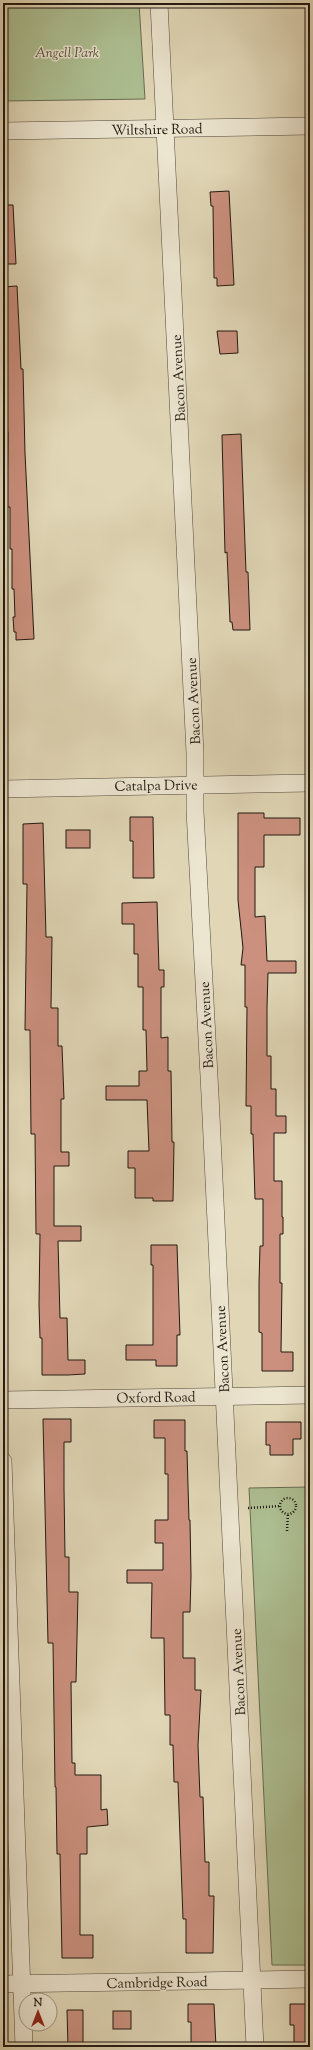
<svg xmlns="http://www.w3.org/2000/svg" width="313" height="2050" font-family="'Sorts Mill Goudy',serif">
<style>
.green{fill:#adbf92;stroke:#676c51}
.building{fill:#cb907e;stroke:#211810}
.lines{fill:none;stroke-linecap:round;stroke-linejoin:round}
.minor-casing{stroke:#51483a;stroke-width:18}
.path{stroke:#211810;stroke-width:2.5;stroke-dasharray:1 2;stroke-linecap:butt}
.minor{stroke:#ece5d0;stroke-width:17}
.labels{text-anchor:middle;stroke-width:3;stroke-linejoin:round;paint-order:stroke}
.park-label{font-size:14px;font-style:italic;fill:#4b4a37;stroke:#ece5d0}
.street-label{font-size:14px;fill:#211810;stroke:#ece5d0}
</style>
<rect width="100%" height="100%" fill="#e1d7b7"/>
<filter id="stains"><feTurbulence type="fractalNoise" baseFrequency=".005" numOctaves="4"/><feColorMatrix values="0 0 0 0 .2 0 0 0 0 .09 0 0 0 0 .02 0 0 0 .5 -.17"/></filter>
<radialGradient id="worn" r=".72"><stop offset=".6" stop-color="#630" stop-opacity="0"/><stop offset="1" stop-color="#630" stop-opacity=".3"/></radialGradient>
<g class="green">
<polygon points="3,3 139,3 145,99 3,101"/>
<polygon points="310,1487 310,1965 272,1965 249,1488"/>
</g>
<g class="building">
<polygon points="229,191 234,285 217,286 217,278 214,278 213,206 211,206 210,192"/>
<polygon points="3,205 13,205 16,264 3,264"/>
<polygon points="17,286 21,369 23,369 25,453 34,639 16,640 16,632 14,632 13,617 15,617 14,589 12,589 12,549 10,549 10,507 7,507 8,433 6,424 4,424 3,410 7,410 3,370 3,287"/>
<polygon points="217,331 237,331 238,353 220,354"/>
<polygon points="241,434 246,572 248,572 250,630 233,630 232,622 230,622 227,552 225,553 222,435"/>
<polygon points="238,813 264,813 264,818 300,818 300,835 264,835 264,867 255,867 255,917 265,916 267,961 296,961 296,973 268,973 267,1007 267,1056 271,1056 271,1089 276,1089 276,1116 286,1116 286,1133 274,1133 274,1181 282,1181 282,1217 283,1217 283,1234 280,1234 280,1283 282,1283 281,1352 293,1352 293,1371 262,1371 262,1333 259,1332 259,1283 260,1246 263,1246 263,1199 255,1199 253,1134 251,1134 251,1106 246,1106 247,1007 245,1007 245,965 241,965 243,948 238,900"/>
<polygon points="130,817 153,817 154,878 133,878 133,841 130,841"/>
<polygon points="43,823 46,937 52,937 51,1008 58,1008 58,1046 62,1046 64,1099 61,1099 61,1152 69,1152 69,1166 54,1166 54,1226 81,1226 81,1241 58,1241 60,1318 67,1318 68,1360 85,1360 85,1374 68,1375 42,1375 42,1338 40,1338 39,1305 40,1234 36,1234 35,1134 31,1134 30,1030 25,1030 27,884 23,884 23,824"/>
<rect x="66" y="830" width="24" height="18"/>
<polygon points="157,902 159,970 164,970 164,987 161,987 161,1038 168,1037 168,1071 171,1071 172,1142 174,1142 173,1201 153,1201 153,1198 135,1198 135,1168 128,1168 128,1151 149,1151 147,1100 106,1100 106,1086 139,1086 139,1071 147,1071 146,1030 143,1030 143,987 138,987 138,954 134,954 134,924 122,924 122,903"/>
<polygon points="151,1245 177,1245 180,1335 177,1335 177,1366 156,1366 156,1360 126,1360 126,1345 153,1345 153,1265 151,1265"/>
<polygon points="43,1419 71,1419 71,1442 64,1442 64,1488 65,1557 69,1557 69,1592 78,1592 76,1682 71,1682 72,1763 75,1763 75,1775 101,1775 101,1810 107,1809 108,1825 87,1827 87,1854 80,1854 80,1935 93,1935 93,1958 62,1958 60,1854 57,1854 56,1787 55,1787 53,1643 48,1643"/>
<polygon points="154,1420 185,1420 185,1451 187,1451 189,1520 190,1520 191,1576 190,1612 183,1612 183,1658 195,1658 195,1690 201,1690 198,1745 200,1797 203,1797 205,1862 209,1862 209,1896 214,1896 213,1953 186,1953 186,1919 183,1919 178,1782 174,1782 173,1745 170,1745 170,1715 165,1715 164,1638 151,1638 152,1583 127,1583 127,1570 163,1570 163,1543 155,1543 155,1520 168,1520 168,1474 165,1474 165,1438 154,1438"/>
<polygon points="266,1422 301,1422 301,1439 293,1439 293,1455 270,1455 270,1445 266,1445"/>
<polygon points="188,2004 214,2004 216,2047 191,2047 191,2022 188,2022"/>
<polygon points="290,2004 310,2004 310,2047 294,2047 294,2025 290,2025"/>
<polygon points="67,2010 83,2010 83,2047 68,2047"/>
<rect x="113" y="2011" width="18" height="18"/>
</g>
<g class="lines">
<defs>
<g id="minor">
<polyline points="159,3 195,753 195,811 210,1095 255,2047"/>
<polyline points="3,131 310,126"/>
<polyline points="3,789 310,783"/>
<polyline points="3,1400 310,1395"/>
<polyline points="3,1461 24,2047"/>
<polyline points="3,1984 310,1979"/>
</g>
</defs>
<use href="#minor" class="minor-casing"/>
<g class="path">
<circle cx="288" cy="1506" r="8"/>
<polyline points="248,1508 281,1506"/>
<polyline points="287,1531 288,1514"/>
</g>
<use href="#minor" class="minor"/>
</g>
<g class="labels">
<g class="park-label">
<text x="67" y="57">Angell Park</text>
</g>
<g class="street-label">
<text transform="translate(157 129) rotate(-1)" y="5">Wiltshire Road</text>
<text transform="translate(178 378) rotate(-93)" y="5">Bacon Avenue</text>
<text transform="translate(193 701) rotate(-93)" y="5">Bacon Avenue</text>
<text transform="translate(156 785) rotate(-1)" y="5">Catalpa Drive</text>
<text transform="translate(206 1025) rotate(-93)" y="5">Bacon Avenue</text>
<text transform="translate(222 1349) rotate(-93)" y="5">Bacon Avenue</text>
<text transform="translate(156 1397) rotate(-1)" y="5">Oxford Road</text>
<text transform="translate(238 1672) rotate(-93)" y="5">Bacon Avenue</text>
<text transform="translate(157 1982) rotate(-1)" y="5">Cambridge Road</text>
</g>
</g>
<rect width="313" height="2050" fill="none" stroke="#e1d7b7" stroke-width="16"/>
<rect x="4" y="4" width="305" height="2042" fill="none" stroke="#211810" stroke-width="2"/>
<rect x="8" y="8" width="297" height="2034" fill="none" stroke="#211810"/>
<g transform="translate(38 2012)"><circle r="19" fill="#ece5d0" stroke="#9b9383"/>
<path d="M0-3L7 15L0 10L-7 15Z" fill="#8f2418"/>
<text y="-6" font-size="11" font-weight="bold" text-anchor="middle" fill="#211810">N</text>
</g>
<rect width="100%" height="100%" filter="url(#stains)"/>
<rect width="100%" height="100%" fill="url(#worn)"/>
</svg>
